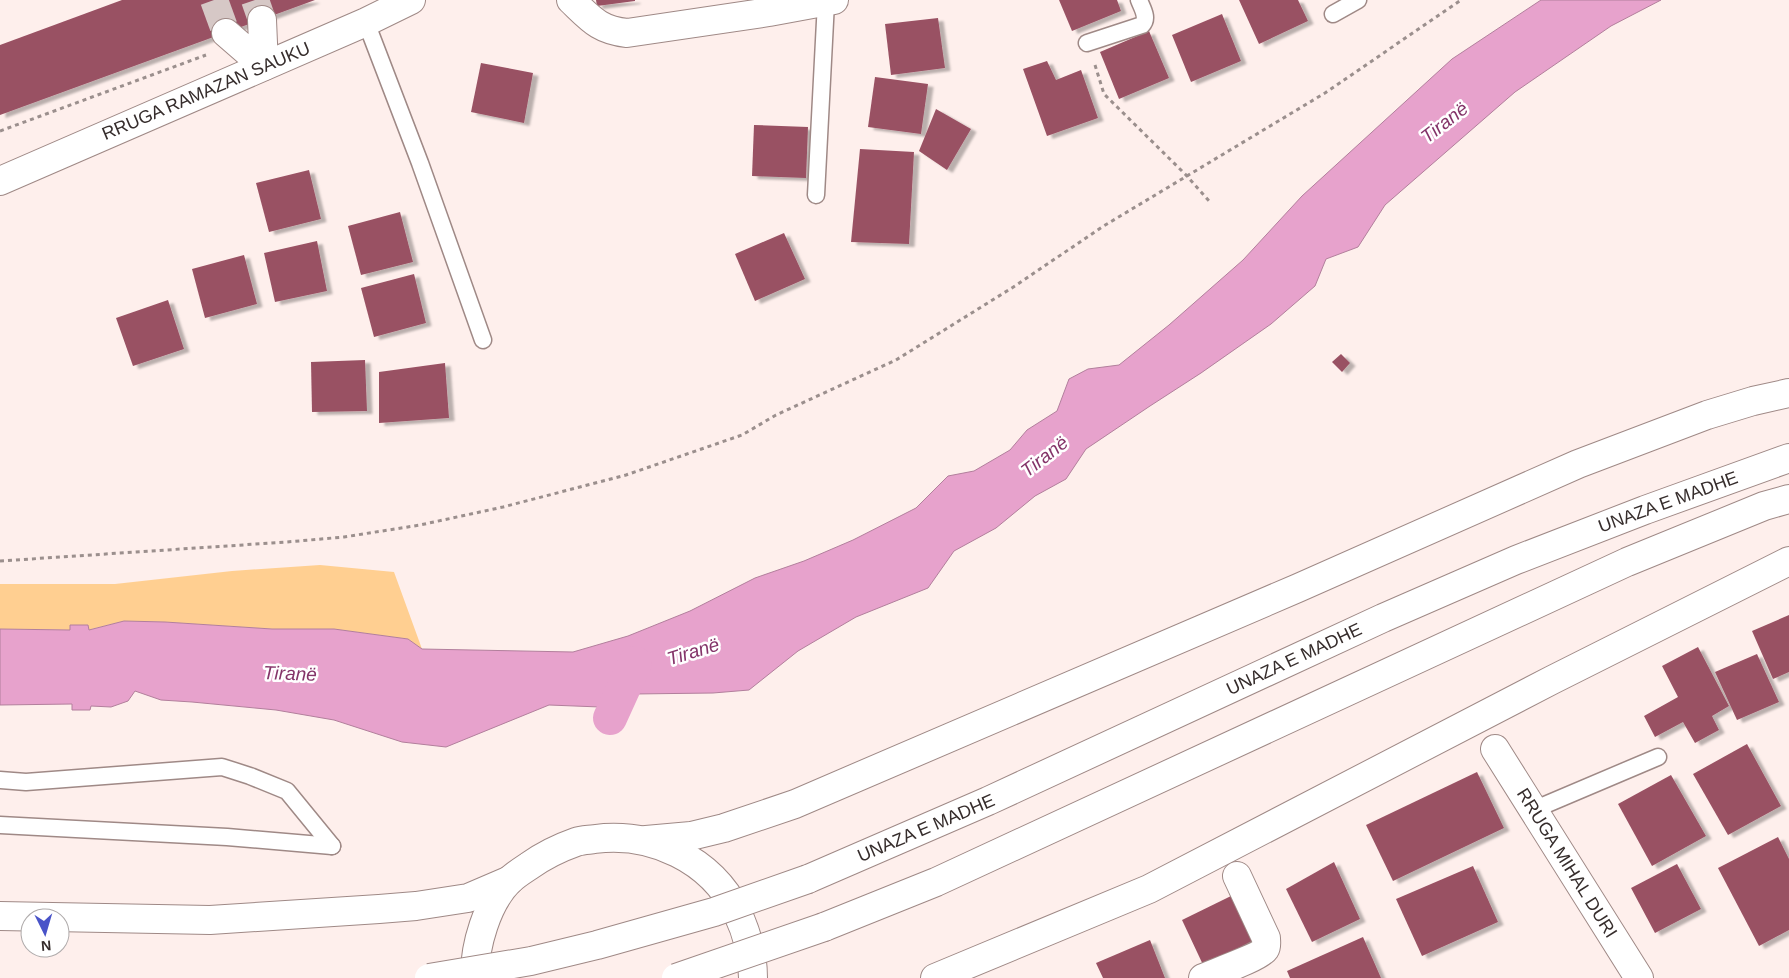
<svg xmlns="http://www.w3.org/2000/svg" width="1789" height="978" font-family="Arial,sans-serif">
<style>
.green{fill:#ffcf91}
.water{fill:#e7a2cc;stroke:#b27f9c}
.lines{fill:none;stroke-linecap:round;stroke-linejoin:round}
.canal{stroke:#e7a2cc;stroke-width:34}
.building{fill:#995163;filter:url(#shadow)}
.street-tunnel{stroke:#d6c8c6;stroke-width:28;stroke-dasharray:28 14;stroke-linecap:butt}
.lane-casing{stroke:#9f8986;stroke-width:19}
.street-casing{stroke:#9f8986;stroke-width:30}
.secondary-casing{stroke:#9f8986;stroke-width:30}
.highway-casing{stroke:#9f8986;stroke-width:30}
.path{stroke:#9b8f8d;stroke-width:3;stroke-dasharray:4 4;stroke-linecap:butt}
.lane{stroke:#fff;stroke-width:16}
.street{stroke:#fff;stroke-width:28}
.secondary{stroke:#fff;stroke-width:28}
.highway{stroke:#fff;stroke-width:28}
.highway-bridge-casing{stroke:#9f8986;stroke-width:30;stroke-linecap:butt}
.highway-bridge{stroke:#fff;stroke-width:28}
.labels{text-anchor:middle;stroke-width:5;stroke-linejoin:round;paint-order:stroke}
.street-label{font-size:18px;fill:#362d2c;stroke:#fff}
.water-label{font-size:19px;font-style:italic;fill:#843469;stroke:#fff}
</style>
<defs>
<filter id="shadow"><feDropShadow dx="5.5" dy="3" stdDeviation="1" flood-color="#0004"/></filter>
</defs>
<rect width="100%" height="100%" fill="#feefec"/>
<polygon class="green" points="320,565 394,572 422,649 408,639 334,629 272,629 165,622 124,621 88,630 88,625 70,625 70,630 0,629 0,584 115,584 232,571"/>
<polygon class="water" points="1541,0 1661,0 1611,26 1515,92 1385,205 1358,247 1326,259 1315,286 1271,324 1201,373 1150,406 1086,449 1066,479 1035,496 996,528 954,551 928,588 856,617 798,651 749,690 713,693 634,694 600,707 549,705 446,747 402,742 334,720 276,710 192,702 161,700 135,691 128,701 111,707 91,706 90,710 72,710 72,704 0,705 0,629 70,630 70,625 88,625 89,630 124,621 165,622 272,629 334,629 408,639 422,649 573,652 628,636 690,611 755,578 804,561 853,540 916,508 948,476 974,471 1010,450 1027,430 1057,411 1069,379 1088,369 1119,365 1169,325 1243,260 1302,196 1452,59"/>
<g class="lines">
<polyline class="canal" points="610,718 635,663"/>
</g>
<g class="building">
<polygon points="122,0 315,0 0,115 0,45"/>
<polygon points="596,0 635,0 635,1 597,6"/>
<polygon points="1059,0 1117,0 1121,11 1072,31"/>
<polygon points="1239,0 1298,0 1308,21 1259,44"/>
<polygon points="1222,14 1241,61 1191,82 1172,35"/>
<polygon points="938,18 945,68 891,75 885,24"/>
<polygon points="1149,31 1169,78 1119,99 1100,52"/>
<polygon points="1047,61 1056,80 1081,70 1098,118 1047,136 1023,69"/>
<polygon points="481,63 533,73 524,123 471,112"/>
<polygon points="875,77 928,84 921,134 868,127"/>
<polygon points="936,109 971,129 947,170 919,151"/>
<polygon points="754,125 808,127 806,178 752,176"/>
<polygon points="860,149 914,152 909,244 851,242"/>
<polygon points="309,170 321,219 269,232 256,183"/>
<polygon points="400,212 413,262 361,275 348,226"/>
<polygon points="784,233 805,279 755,301 735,254"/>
<polygon points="317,241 327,291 275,302 264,253"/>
<polygon points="244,255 257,304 205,318 192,269"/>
<polygon points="414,274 426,323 374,337 361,288"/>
<polygon points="168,300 184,349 133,366 116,318"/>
<polygon points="1341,354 1350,363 1342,372 1332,362"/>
<polygon points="365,360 367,411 312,412 311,362"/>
<polygon points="445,363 449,418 379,423 379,372"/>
<polygon points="1789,615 1789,672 1773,679 1752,631"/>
<polygon points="1698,647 1729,706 1712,716 1719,730 1695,743 1683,722 1655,737 1644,716 1678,697 1662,666"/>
<polygon points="1757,654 1779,702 1737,720 1715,672"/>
<polygon points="1747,744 1781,806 1728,835 1693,774"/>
<polygon points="1477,772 1504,828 1393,881 1366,825"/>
<polygon points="1671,775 1706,836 1652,866 1618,804"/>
<polygon points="1778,837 1789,859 1789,930 1759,946 1718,868"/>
<polygon points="1334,862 1360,919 1312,942 1286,889"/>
<polygon points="1677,864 1701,909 1655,933 1631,888"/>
<polygon points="1473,866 1498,922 1422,956 1396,899"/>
<polygon points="1231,896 1254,946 1205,969 1182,920"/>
<polygon points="1363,937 1381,978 1290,978 1287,971"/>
<polygon points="1150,940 1165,978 1103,978 1096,963"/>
</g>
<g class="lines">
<g class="street-tunnel">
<polyline points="214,0 226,33"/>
<polyline points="255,0 262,20"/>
</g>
<defs>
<g id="lane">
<polyline points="1333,14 1358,0"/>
<polyline points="366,22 420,163 483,340"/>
<path d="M1087 43 1142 25C1149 18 1142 8 1139 0"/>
<polyline points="816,195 826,2"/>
<polyline points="0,780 26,782 222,767 250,776 287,791 332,846"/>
<polyline points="1533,810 1658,757"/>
<polyline points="0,825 227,837 332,846"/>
</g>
<g id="street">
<path d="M571 0C591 19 599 30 627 33L769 12 834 0"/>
<polyline points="226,33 264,66 262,20"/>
<polyline points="0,181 366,22 411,0"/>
<polyline points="1495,749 1639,978"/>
<path d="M1203 978C1214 973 1260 957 1265 949 1267 946 1266 942 1266 938L1237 876"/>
</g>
<path id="secondary" d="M475 978C474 947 487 902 510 880 515 875 523 870 529 866 543 856 559 848 576 842 582 840 588 840 595 839 652 832 711 859 737 912 747 933 753 955 753 978"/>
<g id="highway">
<polyline points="646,840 691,836 724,828 795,804 1298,588 1578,464 1707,415 1753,401 1789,393"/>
<polyline points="808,879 988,801 1383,618 1516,560 1645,510 1789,458"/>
<polyline points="0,916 210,920 379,909 416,906 468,898 510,880"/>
<polyline points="824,927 936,882 1627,562 1764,506 1789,499"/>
<polyline points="935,978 1149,889 1552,680 1789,561"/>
</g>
</defs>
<use href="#lane" class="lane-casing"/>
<use href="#street" class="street-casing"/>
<use href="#secondary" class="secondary-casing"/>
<use href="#highway" class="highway-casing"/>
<g class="path">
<polyline points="1095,65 1104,94 1186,175 1210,202"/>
<polyline points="0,131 206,55"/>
<polyline points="0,561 287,542 344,537 420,525 503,507 626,475 742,435 776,415 896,360 1015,286 1102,227 1325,93 1461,0"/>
</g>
<use href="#lane" class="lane"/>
<use href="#street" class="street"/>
<use href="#secondary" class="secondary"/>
<use href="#highway" class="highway"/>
<defs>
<g id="highway-bridge">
<polyline points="429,978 531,961 597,945 714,912 808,879"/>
<polyline points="676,978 824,927"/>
</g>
</defs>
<use href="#highway-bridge" class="highway-bridge-casing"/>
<use href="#highway-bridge" class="highway-bridge"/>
</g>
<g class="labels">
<g class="street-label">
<text transform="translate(206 91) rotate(-23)" y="6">RRUGA RAMAZAN SAUKU</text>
<text transform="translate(1668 502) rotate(-20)" y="6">UNAZA E MADHE</text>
<text transform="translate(1294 659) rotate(-25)" y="6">UNAZA E MADHE</text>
<text transform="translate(926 828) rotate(-23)" y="6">UNAZA E MADHE</text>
<text transform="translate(1567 863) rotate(58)" y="6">RRUGA MIHAL DURI</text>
</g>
<g class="water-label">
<text transform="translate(1444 122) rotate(-38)" y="7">Tiranë</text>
<text transform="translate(1044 456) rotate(-38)" y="7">Tiranë</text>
<text transform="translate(693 651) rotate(-17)" y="7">Tiranë</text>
<text transform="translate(290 673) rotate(2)" y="7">Tiranë</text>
</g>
</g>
<g transform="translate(45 933) rotate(175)"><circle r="24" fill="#ffffff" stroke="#afabab"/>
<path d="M0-4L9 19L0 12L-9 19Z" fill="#4953c8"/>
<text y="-8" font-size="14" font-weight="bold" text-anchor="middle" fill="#362d2c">N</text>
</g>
</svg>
